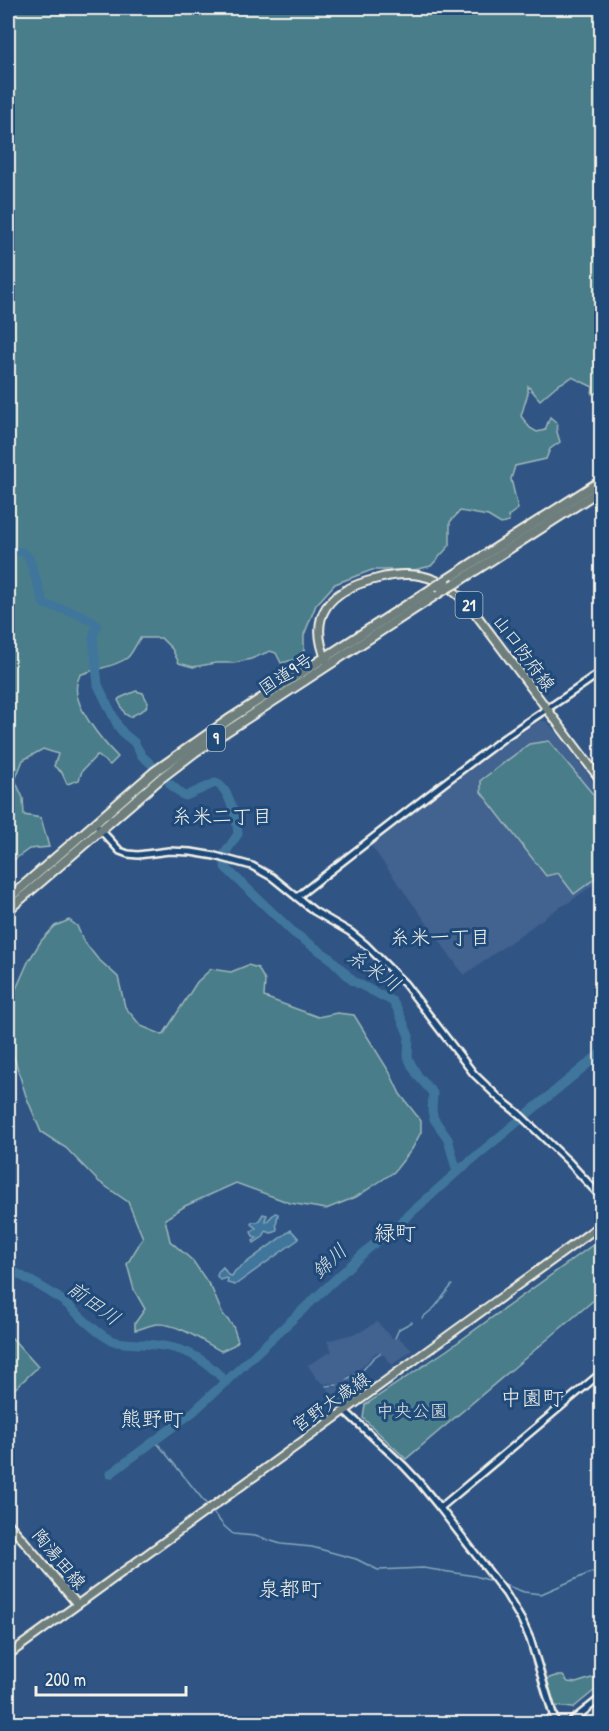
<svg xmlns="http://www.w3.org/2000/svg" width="609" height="1731" font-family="'Patrick Hand','Klee One',sans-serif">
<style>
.built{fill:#436290}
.green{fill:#497d8a;stroke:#9eb7b9;stroke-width:1.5}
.water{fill:#3f769c;stroke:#87a7ba;stroke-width:1.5}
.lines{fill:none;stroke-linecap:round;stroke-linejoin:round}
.stream{stroke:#87a7ba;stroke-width:1.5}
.river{stroke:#3f769c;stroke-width:9}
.minor-casing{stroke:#f4f1e8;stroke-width:10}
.major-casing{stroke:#f4f1e8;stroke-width:11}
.highway-casing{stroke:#f4f1e8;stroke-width:12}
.minor{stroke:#1f4a7a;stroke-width:5}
.major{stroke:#6d7e7c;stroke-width:7}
.highway{stroke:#6d7e7c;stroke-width:8}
.highway-bridge-casing{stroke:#f4f1e8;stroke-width:12;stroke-linecap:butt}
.highway-bridge{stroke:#6d7e7c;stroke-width:8}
.labels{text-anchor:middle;stroke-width:6;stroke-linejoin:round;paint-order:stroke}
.shield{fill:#1f4a7a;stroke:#b4bfc7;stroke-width:1.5}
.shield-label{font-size:16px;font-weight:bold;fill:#f4f1e8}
.street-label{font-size:18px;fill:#f4f1e8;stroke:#1f4a7a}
.park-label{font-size:18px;fill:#dae0da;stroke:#1f4a7a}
.neighbourhood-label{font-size:20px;fill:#f4f1e8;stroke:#1f4a7a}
.water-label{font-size:20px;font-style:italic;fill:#d9dfdd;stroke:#1f4a7a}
.quarter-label{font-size:21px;fill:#f4f1e8;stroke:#1f4a7a}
</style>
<rect width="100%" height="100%" fill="#305585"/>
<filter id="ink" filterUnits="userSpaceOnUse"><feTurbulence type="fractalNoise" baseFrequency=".0167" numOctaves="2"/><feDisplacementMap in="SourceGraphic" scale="12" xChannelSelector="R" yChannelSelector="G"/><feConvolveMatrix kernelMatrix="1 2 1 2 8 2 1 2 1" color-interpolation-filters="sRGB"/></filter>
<g filter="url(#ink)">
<g class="built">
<polygon points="539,721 546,721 565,742 601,793 601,879 568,903 558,908 464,975 370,844 468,769"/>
<polygon points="377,1322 392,1338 396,1339 398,1337 412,1350 392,1365 384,1355 381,1355 379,1352 375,1353 363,1366 347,1377 349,1381 362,1373 370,1382 339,1405 327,1388 337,1387 336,1383 324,1384 316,1378 308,1365 332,1351 327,1341 360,1332"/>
</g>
<g class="green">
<path d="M8 8H602V386L599 392 592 394 593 387 572 377 556 386 540 400 528 386V393L521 416 530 428 537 432 545 430 550 417 557 423V432L560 442 550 449 546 459 515 466 511 479 518 509 508 516 509 522 501 524 488 516 460 511 450 522V545L431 566 414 570H372L335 584 316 605 304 635V650L297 659 281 663 276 653 270 651 251 659 234 663H216L193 667 179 663 172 649 161 638H140C136 644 132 654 127 658 113 668 95 668 80 675 79 678 77 681 77 684 72 706 104 743 118 757L110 765 97 755 82 771 79 780 67 784 62 773 54 766 58 754 43 749 23 760 15 780 23 798 24 815 41 818 49 847 29 849 11 862 10 871H8Z"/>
<polygon points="136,691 143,693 148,703 145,709 130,717 125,714 118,700 120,698"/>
<polygon points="549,741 601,804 601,874 574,894 558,873 546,876 481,792 481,780 529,744"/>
<path d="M69 920 77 926 83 940 97 958 118 977 125 1007 141 1026 163 1035 197 982 211 969 231 972 248 965 258 968 265 981 264 997 318 1017 337 1013 354 1015 390 1073 400 1094 421 1121V1132L412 1149 394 1172 376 1184 356 1197 326 1209 290 1203 236 1183 185 1206 165 1219 170 1241 193 1261 212 1289 222 1313 233 1326 238 1341 234 1345 221 1351C203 1342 180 1324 158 1324 151 1324 142 1329 135 1330V1323L145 1309 134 1290 127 1264 143 1238 128 1202 98 1181 66 1148 41 1132 26 1096 8 1038V1007L28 962 41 941 55 926Z"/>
<polygon points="601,1239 601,1294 406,1459 363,1418 365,1405 447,1350"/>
<polygon points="12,1338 38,1367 8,1395 8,1340"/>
<polygon points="601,1675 601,1685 573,1708 555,1706 547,1679 555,1676 563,1676 568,1682 576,1683"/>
</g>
<g class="water">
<path d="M275 1213 278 1214C278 1219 275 1220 277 1229L275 1232 271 1233 266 1231 263 1237 254 1243 253 1241 257 1238 253 1236 251 1232 256 1228 251 1224 252 1222H258L263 1214 267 1215 265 1220 266 1222Z"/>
<polygon points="291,1230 299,1239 235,1285 227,1283 228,1279 226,1278 220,1280 217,1276 218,1272 223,1267 228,1275 232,1276 235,1271"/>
</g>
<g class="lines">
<g class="stream">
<polyline points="422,1318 435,1307 452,1285"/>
<polyline points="395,1338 399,1329 412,1322"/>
<polyline points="347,1379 363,1370 373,1358 380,1353"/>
<polyline points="326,1386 337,1385"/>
<polyline points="149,1444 158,1444 208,1506"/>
<polyline points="211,1510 224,1526 233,1534 255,1536 281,1544 312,1547 356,1559 378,1570 423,1568 475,1576 495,1582"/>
<polyline points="502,1584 524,1592 541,1594 592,1572 599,1574 602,1577"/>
</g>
<g class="river">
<path d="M8 551C17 551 24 550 29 558L44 604C62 610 82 611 97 626L93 637 98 685 118 726 124 734 134 742 142 756 151 764"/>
<path d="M170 784 183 795 186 796 215 783C229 786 237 821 238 834L225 853"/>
<polyline points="225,864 225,867 229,871 294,933 330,958 353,981 392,1001 397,1008 409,1036 408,1057 411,1064 418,1076 433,1093 432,1111 434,1119 448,1139 457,1172"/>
<path d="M8 1268C26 1279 46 1288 63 1301 78 1313 92 1330 109 1339 120 1345 134 1343 145 1344 181 1346 202 1355 226 1382"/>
<polyline points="110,1474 193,1412 368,1249 393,1229 457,1172 602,1052"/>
</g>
<defs>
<g id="minor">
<polyline points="95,824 120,851 128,854 138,855 169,851 191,852 215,856 252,866 272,877 314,911 350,932 366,945 405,984 474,1074 500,1099 519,1114 568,1161 602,1198"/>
<path d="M297 897C366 843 434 790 504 738 536 715 570 695 602 671"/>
<polyline points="345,1411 404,1466 418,1481 440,1508 506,1594 522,1621 530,1639 556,1724"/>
<polyline points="440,1508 602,1372"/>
<polyline points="568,1724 602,1697"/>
</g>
<g id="major">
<path d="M327 662C307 615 329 590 376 579 391 575 407 573 422 576 442 580 459 594 472 609L602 782"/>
<polyline points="8,1523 24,1541 77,1604"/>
<polyline points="8,1655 602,1224"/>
</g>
<g id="highway">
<polyline points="446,580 602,480"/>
<polyline points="456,583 602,489"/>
<polyline points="8,899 154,772 231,718 433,588"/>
<polyline points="8,910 161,778 195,752 442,591"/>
</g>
</defs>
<use href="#minor" class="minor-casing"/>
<use href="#major" class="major-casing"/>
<use href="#highway" class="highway-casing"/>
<use href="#minor" class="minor"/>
<use href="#major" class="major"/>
<use href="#highway" class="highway"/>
<defs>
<g id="highway-bridge">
<polyline points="433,588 446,580"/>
<polyline points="442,591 456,583"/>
</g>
</defs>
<use href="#highway-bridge" class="highway-bridge-casing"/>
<use href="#highway-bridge" class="highway-bridge"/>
</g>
</g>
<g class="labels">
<g class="shield">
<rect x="455.5" y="592" width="27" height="26" rx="4.5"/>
<rect x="207" y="725" width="18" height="26" rx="4.5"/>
</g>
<g class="shield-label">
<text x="469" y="611">21</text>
<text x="216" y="744">9</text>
</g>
<g class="street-label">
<text transform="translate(524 653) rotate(53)" y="6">山口防府線</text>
<text transform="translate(286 674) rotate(-33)" y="6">国道9号</text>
<text transform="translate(331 1402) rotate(-35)" y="6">宮野大歳線</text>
<text transform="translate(59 1559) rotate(50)" y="6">陶湯田線</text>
</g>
<g class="park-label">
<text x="412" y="1417">中央公園</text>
</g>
<g class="neighbourhood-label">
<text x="222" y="823">糸米二丁目</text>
<text x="440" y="944">糸米一丁目</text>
</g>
<g class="water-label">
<text transform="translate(374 970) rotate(34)" y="7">糸米川</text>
<text transform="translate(329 1261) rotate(-43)" y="7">錦川</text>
<text transform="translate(94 1303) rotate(36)" y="7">前田川</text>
</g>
<g class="quarter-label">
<text x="395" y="1240">緑町</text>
<text x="532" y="1405">中園町</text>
<text x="152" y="1426">熊野町</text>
<text x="290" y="1596">泉都町</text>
</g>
</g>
<rect width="609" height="1731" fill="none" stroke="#1f4a7a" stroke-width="30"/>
<rect x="15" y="15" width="579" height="1701" fill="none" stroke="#f4f1e8" stroke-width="2" filter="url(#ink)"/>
<path d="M36 1686v9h150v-9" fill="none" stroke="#f4f1e8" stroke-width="3"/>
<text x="45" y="1686" font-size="18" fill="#f4f1e8" stroke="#1f4a7a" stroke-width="4.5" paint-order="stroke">200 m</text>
</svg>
